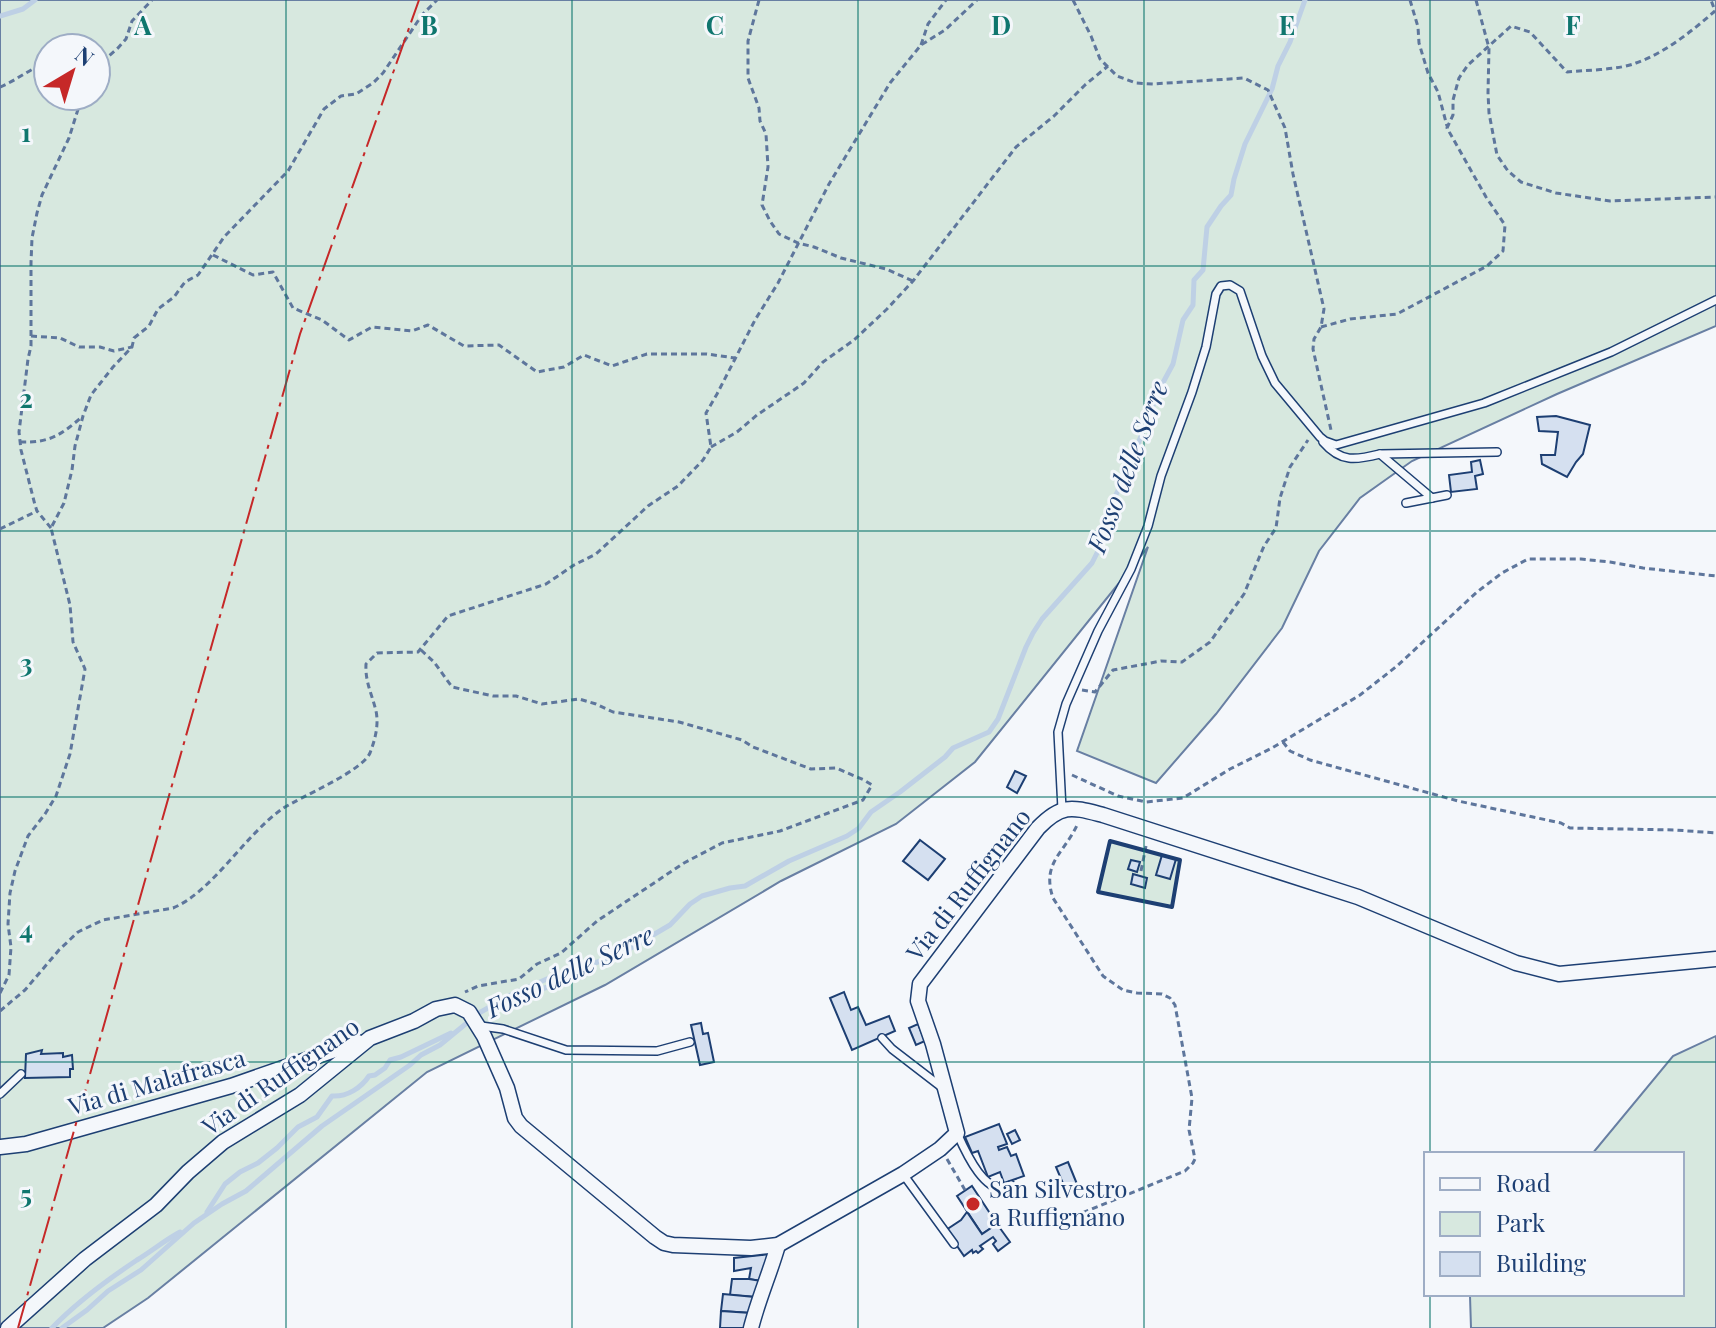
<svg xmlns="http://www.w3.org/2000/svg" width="1716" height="1328" font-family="'Playfair Display',serif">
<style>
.green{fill:#d7e8df;stroke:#687fa3;stroke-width:2;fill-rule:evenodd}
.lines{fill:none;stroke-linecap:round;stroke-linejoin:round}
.stream{stroke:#bed0e5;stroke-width:5}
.building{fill:#d5e0f0;stroke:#1d3f73;stroke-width:2}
.service-casing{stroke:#1d3f73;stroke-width:10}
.minor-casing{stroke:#1d3f73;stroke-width:17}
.path{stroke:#5e769c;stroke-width:3;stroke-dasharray:6 4;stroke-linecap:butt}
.service{stroke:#f4f7fb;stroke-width:7}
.minor{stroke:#f4f7fb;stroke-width:14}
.wall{stroke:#1d3f73;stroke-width:4}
.power{stroke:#c62828;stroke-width:2;stroke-dasharray:28 6 4 6;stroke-linecap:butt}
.grid{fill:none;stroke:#0f766e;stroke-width:2;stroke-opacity:0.55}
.poi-dot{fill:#c62828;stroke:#f4f7fb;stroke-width:3}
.labels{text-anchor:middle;stroke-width:6;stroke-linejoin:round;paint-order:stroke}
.street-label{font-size:24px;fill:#1d3f73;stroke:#f4f7fb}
.poi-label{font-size:24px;fill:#1d3f73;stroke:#f4f7fb;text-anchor:start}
.water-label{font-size:26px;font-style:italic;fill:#1d3f73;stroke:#f4f7fb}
.grid-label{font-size:26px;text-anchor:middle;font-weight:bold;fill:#0f766e;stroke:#f4f7fb;stroke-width:6;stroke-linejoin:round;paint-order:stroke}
</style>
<rect width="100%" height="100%" fill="#f4f7fb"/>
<g class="green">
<path d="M0 0H1716V326L1557 394 1412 461 1360 498 1319 551 1282 628 1216 714 1156 783 1077 751 1148 547 975 762 896 824 781 881 605 985 427 1072 148 1298 103 1328H0ZM48 48H96V96H48Z"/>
<polygon points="1110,841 1180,860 1172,907 1098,892"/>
<polygon points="1716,1036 1716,1328 1471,1328 1470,1296 1472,1294 1682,1294 1682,1154 1592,1154 1673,1056"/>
</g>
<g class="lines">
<g class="stream">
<polyline points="0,16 23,9 35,0"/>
<polyline points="511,998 578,978 590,972"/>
<path d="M207 1212 225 1184 240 1172 258 1163 277 1148 298 1127 317 1117 332 1096C347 1097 361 1088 369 1076L375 1075 385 1068 390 1060 401 1057 451 1033"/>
<path d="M52 1328C77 1302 107 1280 137 1260 152 1251 165 1240 180 1232"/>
<polyline points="62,1328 87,1310 108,1291 141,1270 194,1223 222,1204 246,1191 322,1126 410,1065 421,1055 440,1045 479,1013 511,995 549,978 619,955 670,925 690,904 702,896 730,888 745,886 789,861 847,836 859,828 871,812 900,792 945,757 953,748 989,732 998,719 1026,647 1033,633 1042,619 1092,563 1104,539 1110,507 1127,472 1159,390 1173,364 1183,320 1193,305 1194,280 1203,270 1207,227 1221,206 1231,195 1234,179 1245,144 1272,89 1278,66 1290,42 1305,0"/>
</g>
</g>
<g class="building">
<polygon points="1556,416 1590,425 1583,454 1576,462 1567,477 1542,464 1541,455 1555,455 1558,432 1539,431 1537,417"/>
<polygon points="1480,460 1483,474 1475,476 1477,489 1451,492 1449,475 1472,472 1471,462"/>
<polygon points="1015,771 1026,776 1017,793 1007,787"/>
<polygon points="920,840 945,859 928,880 903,861"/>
<polygon points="1162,855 1176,859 1170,879 1156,875"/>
<polygon points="1131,860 1140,862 1137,872 1128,869"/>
<polygon points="1133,874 1147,878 1145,888 1131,884"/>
<polygon points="844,992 851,1010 858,1007 866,1025 889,1016 895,1031 852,1050 830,998"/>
<polygon points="701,1023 703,1034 708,1033 714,1062 700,1065 691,1025"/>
<polygon points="918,1024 925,1041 916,1045 909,1028"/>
<polygon points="42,1050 41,1054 63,1053 63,1057 72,1055 73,1069 70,1069 70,1077 25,1078 26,1054"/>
<polygon points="999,1124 1007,1144 998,1147 999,1150 1007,1147 1011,1156 1016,1154 1024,1176 1004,1183 1000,1172 988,1177 978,1151 972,1153 965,1137"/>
<polygon points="1015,1130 1020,1140 1012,1144 1007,1134"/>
<polygon points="1068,1162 1079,1189 1067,1193 1056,1167"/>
<polygon points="972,1186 997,1224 982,1234 957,1196"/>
<polygon points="967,1212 982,1234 997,1224 1010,1242 998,1251 993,1244 996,1241 993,1237 980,1246 983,1249 978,1253 976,1251 973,1253 972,1250 964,1256 946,1230 961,1220"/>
<polygon points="770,1254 761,1281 749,1279 751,1268 734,1271 734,1258"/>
<polygon points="732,1279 749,1279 761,1281 755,1297 730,1295"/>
<polygon points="723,1294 755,1297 751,1313 721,1311"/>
<polygon points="721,1311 751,1313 749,1328 720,1328"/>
</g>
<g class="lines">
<defs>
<g id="service">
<path d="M1323 442C1341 463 1356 460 1380 454L1432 498"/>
<polyline points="1380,454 1497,452"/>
<polyline points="1406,503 1447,495"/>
<polyline points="1062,809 1058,732 1066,704 1098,631 1131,569 1148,526 1161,476 1192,392 1206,347 1216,294 1221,286 1230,285 1240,291 1262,356 1275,383 1320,437 1325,441 1336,445 1484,403 1611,352 1716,300"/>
<polyline points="481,1026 503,1029 566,1050 657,1051 690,1042"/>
<polyline points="882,1038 892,1049 944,1089"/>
<polyline points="0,1094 21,1074"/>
<path d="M957 1133C965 1151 987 1201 1011 1185"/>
<polyline points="903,1174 954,1244"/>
</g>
<g id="minor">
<polyline points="0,1147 26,1144 231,1086 358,1042"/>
<path d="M8 1328 85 1259 156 1205 188 1172 223 1142 300 1095 370 1038 414 1021 436 1009 455 1005 469 1012 484 1036 507 1088 515 1118 521 1126 655 1237 664 1243 673 1245 751 1248 778 1245 903 1174 940 1149 957 1133 933 1044 918 1001 920 984 1038 828C1062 803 1072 807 1103 815L1358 897 1516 963 1559 974 1716 959"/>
<path d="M751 1328C758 1300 770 1273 778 1245"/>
</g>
</defs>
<use href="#service" class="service-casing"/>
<use href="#minor" class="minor-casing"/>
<g class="path">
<polyline points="759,0 748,41 748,78 759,108 760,121 766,134 768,167 762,205 770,221 779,234 798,243 814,247 841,258 886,269 913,281"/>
<polyline points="1073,0 1091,36 1100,59 1117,76 1136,83 1153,84 1244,78 1268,90 1285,128 1293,174 1324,309 1321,327 1314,339 1313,349 1331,430"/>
<polyline points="1410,0 1418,27 1419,43 1428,73 1438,92 1447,126"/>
<polyline points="1476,0 1489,48 1488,93 1489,113 1497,155 1508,171 1521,182 1556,193 1610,201 1716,197"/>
<polyline points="921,45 928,24 946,0"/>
<polyline points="96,77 98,72 96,64 103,61 118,48 126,39 132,21 152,0"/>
<path d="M0 87C17 80 31 68 48 62"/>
<polyline points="213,255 253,275 273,272 293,308 322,320 349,340 372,327 412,331 428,325 464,346 499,345 537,372 564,367 584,355 612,366 647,354 707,354 735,358"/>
<path d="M1321 327 1350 319 1397 314 1487 266 1503 251 1505 225 1486 197 1447 128 1453 115V100L1459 78 1468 65 1511 26 1530 32 1567 72C1586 70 1619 70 1636 63 1665 53 1692 31 1715 11L1711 0"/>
<polyline points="31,336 60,338 79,347 100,347 114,351 132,347"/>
<path d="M20 442C50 443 61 435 83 416"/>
<polyline points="711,447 737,432 757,415 804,383 823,362 854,340 887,309 913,281 1016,147 1054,116 1085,85 1108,66"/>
<polyline points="51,528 37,511 35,505 21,450 19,432 28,359 31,346 31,263 32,238 37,213 42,195 69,138 80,103 85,96"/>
<polyline points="0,529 37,511"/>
<polyline points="421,650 434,662 452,687 493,696 516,696 542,704 579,699 596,704 613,712 679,722 742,740 753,747 811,769 836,768 864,780 872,785 863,800 780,831 722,843 684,863 597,921 561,953 537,964 519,979 478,986 465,992"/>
<polyline points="1082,690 1095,692 1113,670 1161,661 1182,662 1210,642 1244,594 1264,546 1276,528 1280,498 1290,467 1308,440"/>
<polyline points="1283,742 1290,751 1310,760 1458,801 1561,823 1570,828 1675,830 1716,833"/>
<polyline points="1072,775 1118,796 1146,802 1183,798 1230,769 1272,748 1360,695 1397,666 1477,592 1502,573 1528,559 1581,559 1610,562 1643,568 1716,576"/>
<polyline points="1141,871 1146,846"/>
<polyline points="0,993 9,975 11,947 8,924 10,893 15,871 28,836 45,814 56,796 70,754 85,669 73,642 70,605 51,528 64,503 72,470 75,446 83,416 91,395 113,367 132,347 134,338 149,326 158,309 174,297 185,282 198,275 224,237 288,171 324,109 341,96 356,94 373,83 383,73 422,15 437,0"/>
<path d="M0 1011 25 990 59 950 78 932 103 920 173 908C212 892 245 835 282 809 302 796 361 772 370 753 375 740 379 725 376 711 372 694 365 682 366 664L377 653 418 652 448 616 546 584 574 565 596 554 648 506 678 486 703 460 711 447 706 413 717 394 755 320 778 283 829 184 890 83 921 45 945 30 977 0"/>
<polyline points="947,1159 965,1190"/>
<path d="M1055 1224 1185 1171 1193 1163 1195 1159 1189 1130 1192 1098 1175 1005 1170 998 1162 994 1137 993 1123 990 1103 976 1053 898C1041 862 1065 853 1078 823"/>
</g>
<use href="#service" class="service"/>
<use href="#minor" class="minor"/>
<polygon class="wall" points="1110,841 1180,860 1172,907 1098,892"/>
<polyline class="power" points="18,1328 300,334 419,0"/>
</g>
<path class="grid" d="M286 0V1328M572 0V1328M858 0V1328M1144 0V1328M1430 0V1154M0 266H1716M0 531H1716M0 797H1716M0 1062H1716M1430 1294V1328"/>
<circle class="poi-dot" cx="973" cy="1204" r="8"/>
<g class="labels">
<g class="street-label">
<text transform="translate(969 885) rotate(-52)" y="8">Via di Ruffignano</text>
<text transform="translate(281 1077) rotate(-35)" y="8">Via di Ruffignano</text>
<text transform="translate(157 1083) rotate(-16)" y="8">Via di Malafrasca</text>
</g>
<g class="poi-label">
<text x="989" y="1198">San Silvestro<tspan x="989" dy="28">a Ruffignano</tspan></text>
</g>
<g class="water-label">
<text transform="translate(1128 467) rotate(-69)" y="9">Fosso delle Serre</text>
<text transform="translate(570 972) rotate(-25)" y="9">Fosso delle Serre</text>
</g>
</g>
<g class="grid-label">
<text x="143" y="35">A</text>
<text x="429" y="35">B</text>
<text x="715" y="35">C</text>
<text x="1001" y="35">D</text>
<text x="1287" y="35">E</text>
<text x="1573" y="35">F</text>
<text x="26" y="142">1</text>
<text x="26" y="408">2</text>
<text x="26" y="673">3</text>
<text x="26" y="939">4</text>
<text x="26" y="1204">5</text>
</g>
<rect x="1424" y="1152" width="260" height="144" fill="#f4f7fb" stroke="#9eadc5" stroke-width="2"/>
<rect x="1440" y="1178" width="40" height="12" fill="#f4f7fb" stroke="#9eadc5" stroke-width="2"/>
<text x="1496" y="1192" font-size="24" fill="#1d3f73">Road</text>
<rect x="1440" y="1212" width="40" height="24" fill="#d7e8df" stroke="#9eadc5" stroke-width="2"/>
<text x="1496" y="1232" font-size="24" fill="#1d3f73">Park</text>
<rect x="1440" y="1252" width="40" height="24" fill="#d5e0f0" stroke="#9eadc5" stroke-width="2"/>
<text x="1496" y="1272" font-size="24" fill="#1d3f73">Building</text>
<g transform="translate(72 72) rotate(38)"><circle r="38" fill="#f4f7fb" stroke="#9eadc5" stroke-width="2"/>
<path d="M0-6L14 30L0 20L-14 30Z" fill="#c62828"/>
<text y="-12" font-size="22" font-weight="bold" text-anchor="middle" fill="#1d3f73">N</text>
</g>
</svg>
